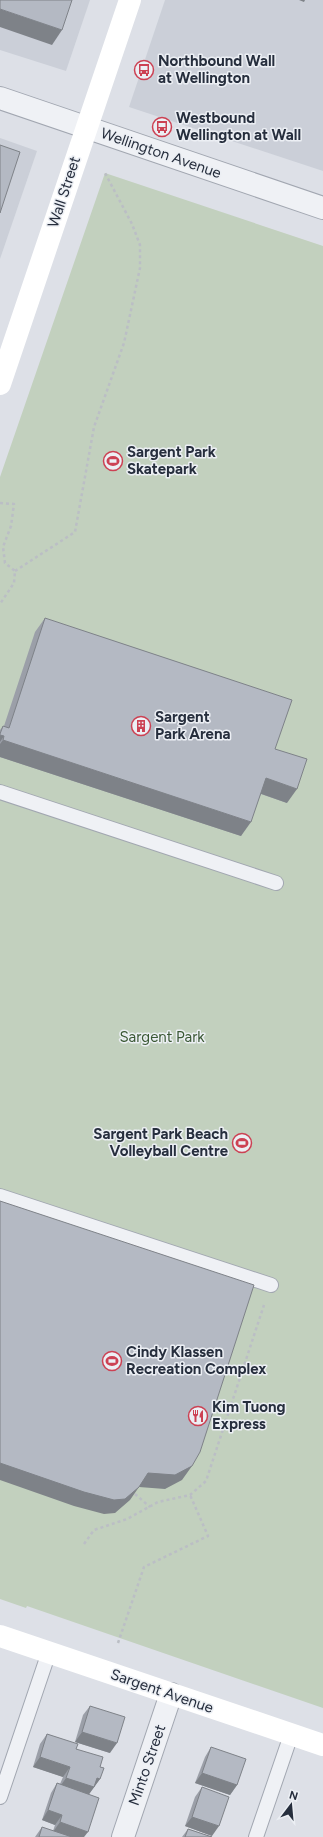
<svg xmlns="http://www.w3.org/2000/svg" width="323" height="1837" font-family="Figtree,sans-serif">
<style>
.built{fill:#cbcfd8}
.green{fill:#c2d0be}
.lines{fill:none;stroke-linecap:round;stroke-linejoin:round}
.service-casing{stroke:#a2a7b1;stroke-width:16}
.minor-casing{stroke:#a2a7b1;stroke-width:24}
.tertiary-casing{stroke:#a2a7b1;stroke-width:24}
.path{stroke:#bbbec5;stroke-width:2.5;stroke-dasharray:3 3;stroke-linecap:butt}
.service{stroke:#eff1f5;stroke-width:14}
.minor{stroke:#eff1f5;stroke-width:22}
.tertiary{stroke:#eff1f5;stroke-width:22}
.secondary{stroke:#fff;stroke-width:22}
.wall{fill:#9b9fa8}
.shaded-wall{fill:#7e8288}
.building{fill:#b4b9c3;stroke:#7e8288}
.labels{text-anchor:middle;stroke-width:3;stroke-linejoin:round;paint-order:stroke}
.poi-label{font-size:15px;font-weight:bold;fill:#262e3d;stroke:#eceff4;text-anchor:start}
.street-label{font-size:15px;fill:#262e3d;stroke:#eceff4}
.park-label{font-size:15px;fill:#3a5834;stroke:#eceff4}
</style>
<rect width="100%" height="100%" fill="#dde0e7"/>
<g class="built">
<polygon points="0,0 90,0 66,71 0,50"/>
<polygon points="165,0 323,0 323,171 129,107"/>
<polygon points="0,138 37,151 0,259"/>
</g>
<polygon class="green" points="105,173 323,246 323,1708 27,1606 26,1608 0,1599 0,477"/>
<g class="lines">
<defs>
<g id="service">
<polyline points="0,792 276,883"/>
<polyline points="0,1196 271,1285"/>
<polyline points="0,1797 49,1652"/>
<polyline points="256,1837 291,1735"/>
</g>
<polyline id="minor" points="123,1837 171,1694"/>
<polyline id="tertiary" points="0,98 323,208"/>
</defs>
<use href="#service" class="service-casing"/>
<use href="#minor" class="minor-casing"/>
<use href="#tertiary" class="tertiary-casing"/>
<g class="path">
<polyline points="0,503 14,504 11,526 3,547 5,563 15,571 14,583 0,604"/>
<polyline points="15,571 75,532 94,427 124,343 140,268 140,245 132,224 105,173"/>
<polyline points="135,1494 150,1507"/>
<polyline points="84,1544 94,1530 127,1519 158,1502 190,1495 206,1481 264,1305"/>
<polyline points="118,1643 144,1567 208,1536 190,1495"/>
</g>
<use href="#service" class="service"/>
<use href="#minor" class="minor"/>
<use href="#tertiary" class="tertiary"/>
<g class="secondary">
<polyline points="0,384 130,0"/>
<polyline points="0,1636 323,1745"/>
</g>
</g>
<g class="wall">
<polygon points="45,618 275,749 287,803 261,794 241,836 0,757 0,730 3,726 4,726 35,632"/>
<polygon points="90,1706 110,1753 75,1742 83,1715"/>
<polygon points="47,1734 76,1749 100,1767 100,1779 89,1794 84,1837 35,1837 42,1827 53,1831 55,1825 42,1820 51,1793 57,1783 60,1784 63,1777 33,1767 40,1744"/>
<polygon points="211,1747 237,1785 230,1795 195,1783 205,1757"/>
<polygon points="202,1787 212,1836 185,1826 195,1797"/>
<polygon points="188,1829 212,1837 182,1837"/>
</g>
<g class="shaded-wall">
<polygon points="299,0 305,0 304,2"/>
<polygon points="0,9 62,30 52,45 0,27"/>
<polygon points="0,735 4,736 0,742"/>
<polygon points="3,740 251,822 241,836 0,757 0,744"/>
<polygon points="266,778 297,789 287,803 256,792"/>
<polygon points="0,1463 148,1473 192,1466 182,1480 165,1489 139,1487 130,1500 115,1513 104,1514 74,1506 0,1480"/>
<polygon points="82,1732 117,1743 110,1753 75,1742"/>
<polygon points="40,1757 70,1767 63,1777 33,1767"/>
<polygon points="202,1773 237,1785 230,1795 195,1783"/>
<polygon points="66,1778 97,1778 100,1779 87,1797 59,1788"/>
<polygon points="48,1810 62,1815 55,1825 42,1820"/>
<polygon points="192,1817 219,1826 212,1836 185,1826"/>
<polygon points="60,1822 88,1832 84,1837 67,1837 53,1832"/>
</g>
<g class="building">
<polygon points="0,0 72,0 62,30 0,9"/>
<polygon points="0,145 20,152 0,213"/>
<polygon points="45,618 292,700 275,749 307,759 297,789 266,778 251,822 3,740 4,736 0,735 0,734 3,726 9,728"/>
<polygon points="0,1201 254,1285 200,1452 192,1466 175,1475 148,1473 139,1487 125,1499 114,1500 84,1492 0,1463"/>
<polygon points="90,1706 125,1717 117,1743 82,1732"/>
<polygon points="47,1734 78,1744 76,1749 103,1757 100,1767 104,1768 100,1779 97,1778 94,1787 66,1778 70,1767 40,1757"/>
<polygon points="211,1747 246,1759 237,1785 202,1773"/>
<polygon points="57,1783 99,1798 88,1832 60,1822 62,1815 48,1810"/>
<polygon points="202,1787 229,1797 219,1826 192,1817"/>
<polygon points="42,1827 72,1837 39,1837"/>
<polygon points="188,1829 212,1837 185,1837"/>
</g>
<defs>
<symbol id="bus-ring" viewBox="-11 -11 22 22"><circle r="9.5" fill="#eceff4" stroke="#cc4153" stroke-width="1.5"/><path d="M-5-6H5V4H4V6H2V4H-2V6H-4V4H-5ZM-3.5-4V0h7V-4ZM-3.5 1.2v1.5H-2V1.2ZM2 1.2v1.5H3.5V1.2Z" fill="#cc4153"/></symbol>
<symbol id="stadium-ring" viewBox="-11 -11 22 22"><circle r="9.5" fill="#eceff4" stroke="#cc4153" stroke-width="1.5"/><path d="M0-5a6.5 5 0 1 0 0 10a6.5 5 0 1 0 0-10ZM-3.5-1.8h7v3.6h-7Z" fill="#cc4153"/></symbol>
<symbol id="building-ring" viewBox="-11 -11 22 22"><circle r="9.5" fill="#eceff4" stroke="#cc4153" stroke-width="1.5"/><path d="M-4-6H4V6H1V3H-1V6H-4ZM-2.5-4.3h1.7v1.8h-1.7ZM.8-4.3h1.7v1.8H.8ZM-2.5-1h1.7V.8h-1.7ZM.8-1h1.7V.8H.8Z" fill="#cc4153"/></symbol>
<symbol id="restaurant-ring" viewBox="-11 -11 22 22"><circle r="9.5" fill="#eceff4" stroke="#cc4153" stroke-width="1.5"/><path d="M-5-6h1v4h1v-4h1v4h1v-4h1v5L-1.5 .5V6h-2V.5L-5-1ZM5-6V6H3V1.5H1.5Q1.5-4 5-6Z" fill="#cc4153"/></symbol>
</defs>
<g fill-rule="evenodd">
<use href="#bus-ring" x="133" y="59" width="22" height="22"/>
<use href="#bus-ring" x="151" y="116" width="22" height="22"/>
<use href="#stadium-ring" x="102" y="450" width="22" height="22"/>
<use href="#building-ring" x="130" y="715" width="22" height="22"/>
<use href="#stadium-ring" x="231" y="1132" width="22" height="22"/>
<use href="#stadium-ring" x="101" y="1350" width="22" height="22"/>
<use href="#restaurant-ring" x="187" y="1405" width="22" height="22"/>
</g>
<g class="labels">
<g class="poi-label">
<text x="158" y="66">Northbound Wall<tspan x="158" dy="17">at Wellington</tspan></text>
<text x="176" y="123">Westbound<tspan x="176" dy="17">Wellington at Wall</tspan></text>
<text x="127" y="457">Sargent Park<tspan x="127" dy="17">Skatepark</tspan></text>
<text x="155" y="722">Sargent<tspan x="155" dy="17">Park Arena</tspan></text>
<text x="228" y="1139" text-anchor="end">Sargent Park Beach<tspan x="228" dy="17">Volleyball Centre</tspan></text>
<text x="126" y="1357">Cindy Klassen<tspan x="126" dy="17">Recreation Complex</tspan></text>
<text x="212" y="1412">Kim Tuong<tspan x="212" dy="17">Express</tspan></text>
</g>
<g class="street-label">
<text transform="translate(161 153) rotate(19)" y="5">Wellington Avenue</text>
<text transform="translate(64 192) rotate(-72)" y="5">Wall Street</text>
<text transform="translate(162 1691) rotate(19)" y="5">Sargent Avenue</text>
<text transform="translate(147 1765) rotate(-71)" y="5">Minto Street</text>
</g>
<g class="park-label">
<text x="162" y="1042">Sargent Park</text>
</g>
</g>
<g transform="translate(291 1805) rotate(16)" stroke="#eceff4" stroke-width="3" paint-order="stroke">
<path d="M0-3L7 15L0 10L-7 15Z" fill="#262e3d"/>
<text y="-6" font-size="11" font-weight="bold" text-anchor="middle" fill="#262e3d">N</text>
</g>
</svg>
